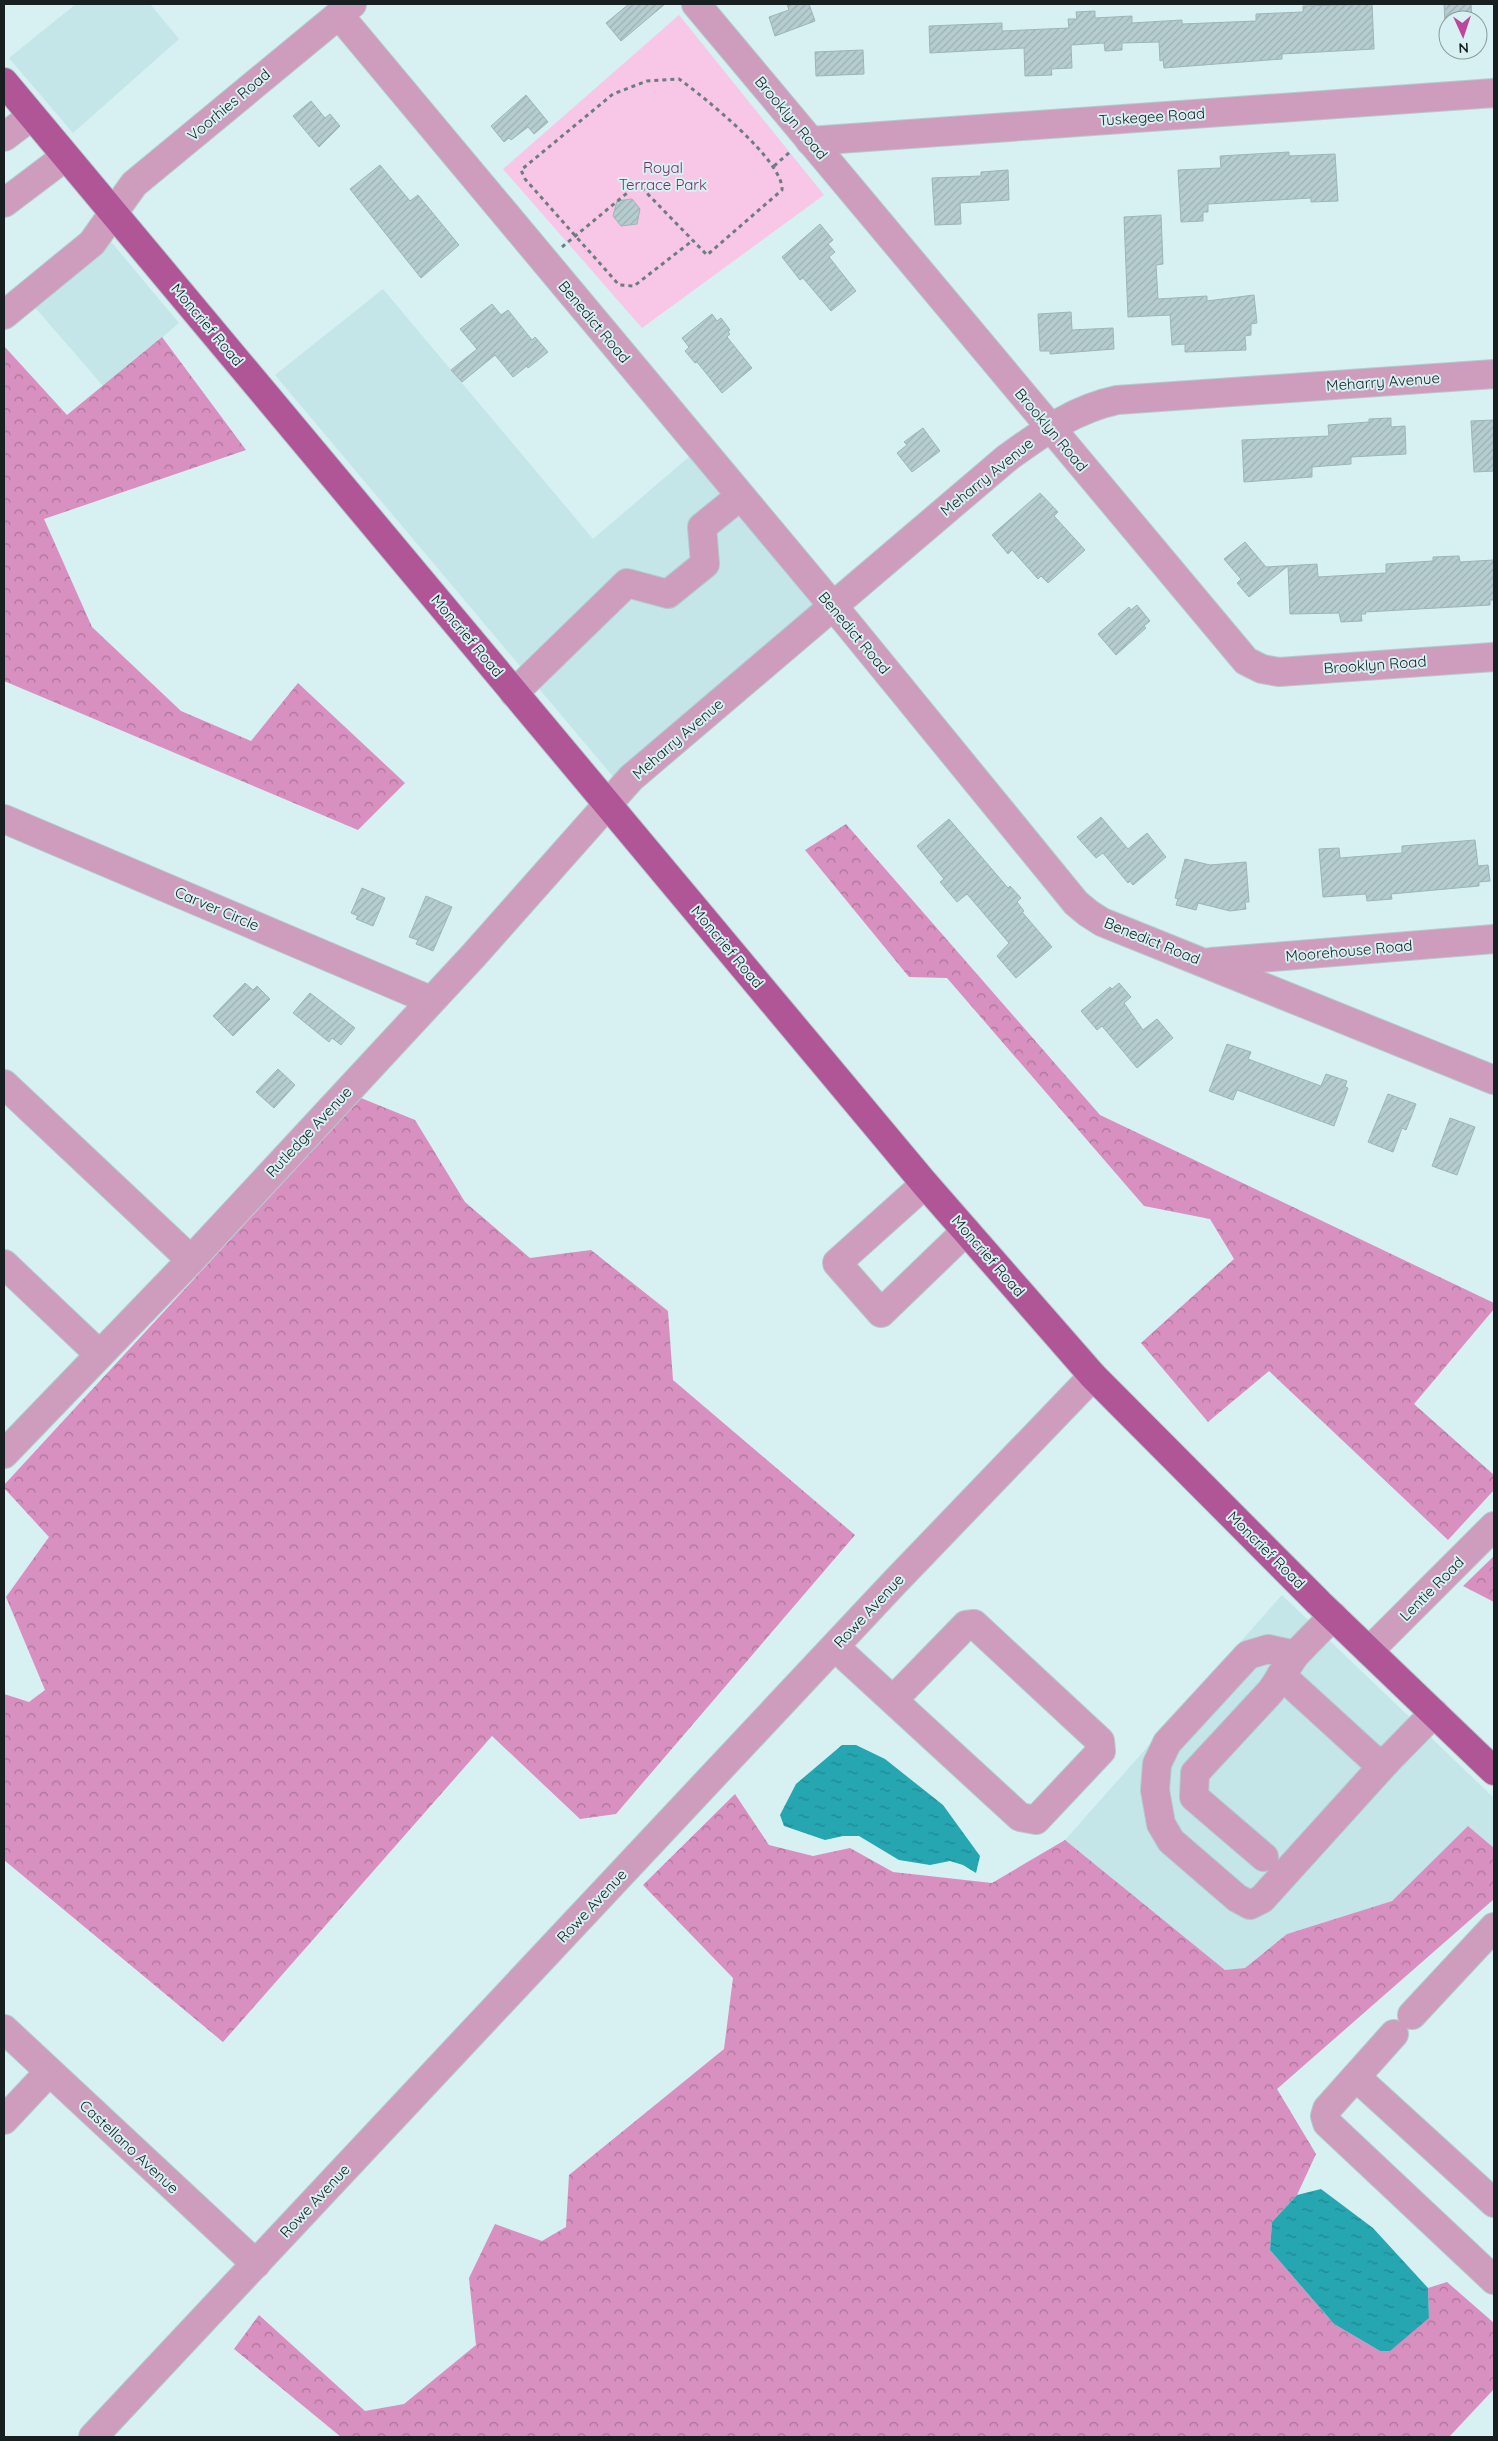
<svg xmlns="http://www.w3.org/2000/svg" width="1498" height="2441" font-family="Quicksand,sans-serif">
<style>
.built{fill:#c4e6e9}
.forest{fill:url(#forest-crowns)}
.park{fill:#f8c6e7}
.water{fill:url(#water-ripples)}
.building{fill:url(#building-hatch);stroke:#9eb5b7}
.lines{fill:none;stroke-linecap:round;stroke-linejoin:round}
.minor-casing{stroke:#b4cacc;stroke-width:30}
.major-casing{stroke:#b4cacc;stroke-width:30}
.path{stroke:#6d7d7f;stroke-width:3;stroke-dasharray:4 4;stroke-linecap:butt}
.minor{stroke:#ce9cbd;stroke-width:28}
.major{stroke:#b05696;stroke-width:28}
.labels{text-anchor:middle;stroke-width:4;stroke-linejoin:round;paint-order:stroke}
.street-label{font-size:15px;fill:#171f20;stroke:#d7f0f2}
.park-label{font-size:15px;fill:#7e2b68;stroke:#d7f0f2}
</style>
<defs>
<pattern id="forest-crowns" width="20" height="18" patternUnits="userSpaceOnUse" patternTransform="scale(1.25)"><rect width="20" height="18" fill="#d790bf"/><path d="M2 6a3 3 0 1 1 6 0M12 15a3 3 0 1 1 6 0" fill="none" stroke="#ad759b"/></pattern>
<pattern id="water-ripples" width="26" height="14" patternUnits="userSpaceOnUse" patternTransform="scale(1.25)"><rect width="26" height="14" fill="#25a6b1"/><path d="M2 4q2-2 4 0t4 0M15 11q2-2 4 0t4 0" fill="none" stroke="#1f8790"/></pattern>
<pattern id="building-hatch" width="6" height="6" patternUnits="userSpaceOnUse" patternTransform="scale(1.25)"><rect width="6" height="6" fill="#b6cdd0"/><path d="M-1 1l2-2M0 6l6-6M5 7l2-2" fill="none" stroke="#9cb0b2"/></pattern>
</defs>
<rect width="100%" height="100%" fill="#d7f0f2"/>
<g class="built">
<polygon points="76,4 150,4 179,39 73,133 9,58"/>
<polygon points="96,224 179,323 104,387 19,289"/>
<polygon points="383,289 593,539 690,456 816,606 615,779 275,375"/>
<polygon points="1282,1595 1494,1798 1494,1848 1468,1826 1392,1901 1287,1934 1245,1968 1225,1970 1065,1840"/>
</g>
<g class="forest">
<polygon points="162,337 246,450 44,519 92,627 181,711 251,741 298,683 405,783 358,830 4,681 4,346 67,415"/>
<polygon points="846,824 1100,1115 1494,1303 1494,1309 1414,1404 1494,1475 1494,1490 1448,1540 1269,1371 1208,1422 1141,1343 1234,1259 1210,1219 1144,1206 947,978 909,977 805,850"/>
<polygon points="361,1098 415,1120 465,1202 530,1258 591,1250 668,1311 673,1380 855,1535 616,1814 580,1819 492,1736 223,2042 4,1860 4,1694 29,1702 45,1690 6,1597 49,1537 4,1488 4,1485"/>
<polygon points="1494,1556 1494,1602 1463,1586"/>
<polygon points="735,1794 769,1845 813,1856 850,1848 893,1872 992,1883 1065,1840 1225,1970 1245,1968 1287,1934 1392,1901 1468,1826 1494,1848 1494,1899 1277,2089 1316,2154 1297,2195 1272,2222 1270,2250 1334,2324 1380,2351 1429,2318 1428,2288 1447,2282 1494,2323 1494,2389 1449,2437 341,2437 234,2349 259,2315 365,2411 404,2404 476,2345 469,2278 495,2224 542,2241 566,2227 569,2175 724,2049 733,1978 643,1885"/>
</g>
<polygon class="park" points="679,15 824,195 642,328 503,169"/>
<g class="water">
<polygon points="842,1745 856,1745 885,1759 943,1805 980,1856 976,1873 963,1865 950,1861 930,1865 899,1860 859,1836 843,1836 825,1840 784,1826 780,1815 796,1784"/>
<polygon points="1321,2189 1373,2228 1428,2288 1429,2318 1390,2351 1380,2351 1334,2324 1270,2250 1272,2222 1297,2195"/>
</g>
<g class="building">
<polygon points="629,4 665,4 621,41 606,23"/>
<polygon points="787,4 809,4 815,21 775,36 769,17 789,10"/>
<polygon points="1372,4 1374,49 1282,54 1282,59 1164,68 1163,60 1160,61 1159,42 1122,43 1122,50 1105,51 1104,43 1071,45 1072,68 1051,69 1052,75 1025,76 1024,48 930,53 929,26 1002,23 1002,31 1069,28 1068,19 1077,19 1076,12 1095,11 1095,18 1132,16 1132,23 1182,20 1182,24 1256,21 1256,14 1303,12 1303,6"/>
<polygon points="1444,4 1471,4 1472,20 1448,20 1448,41 1446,41"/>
<polygon points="863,50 864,74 816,76 815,52"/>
<polygon points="526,95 548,122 534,134 528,127 511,140 509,138 504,142 491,126"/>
<polygon points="311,101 325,118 330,114 340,126 319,147 293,116"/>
<polygon points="1289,152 1289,156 1335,154 1338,201 1311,202 1311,198 1208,204 1208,212 1203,212 1203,221 1181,222 1178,170 1221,168 1220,156"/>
<polygon points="380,165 410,201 418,195 459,245 421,278 350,189"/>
<polygon points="1008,170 1009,200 960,203 961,224 935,225 932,178 981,176 981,172"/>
<polygon points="632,199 640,209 637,224 621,226 613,216 617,201"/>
<polygon points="1161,215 1163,264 1156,265 1158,299 1207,296 1207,301 1254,295 1257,323 1251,324 1251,335 1245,336 1246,350 1185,352 1185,344 1172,345 1170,315 1128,317 1124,217"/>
<polygon points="820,224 833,240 828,244 835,252 829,257 856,291 831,311 803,278 800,280 782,257"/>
<polygon points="492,304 501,315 508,310 532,340 535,337 548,352 528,368 527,366 513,377 495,355 462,382 451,370 477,349 460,329"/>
<polygon points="1071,312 1072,330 1113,328 1114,349 1050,354 1050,351 1040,351 1038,314"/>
<polygon points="712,314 717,321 721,318 730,330 728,332 730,334 727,337 752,368 722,393 697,362 695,363 685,351 689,347 682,338"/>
<polygon points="1391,418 1391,427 1405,426 1406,454 1351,457 1351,464 1312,467 1312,477 1244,482 1242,440 1329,436 1328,425 1369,422 1369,419"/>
<polygon points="1494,420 1494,471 1474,472 1471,421"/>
<polygon points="923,428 940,451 912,472 897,453 907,445 904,442"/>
<polygon points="1040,493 1058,512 1054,516 1085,550 1048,583 1041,576 1038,579 1012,550 1008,554 992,535"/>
<polygon points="1245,542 1266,567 1317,564 1318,577 1386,573 1386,564 1433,561 1433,557 1459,556 1460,562 1494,560 1494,600 1490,600 1490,605 1365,612 1366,614 1361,614 1362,621 1341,622 1339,613 1290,614 1288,566 1249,597 1237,583 1241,579 1224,559"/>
<polygon points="1137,605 1150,621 1144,626 1146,628 1116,655 1098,634 1129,607 1131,610"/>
<polygon points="1101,817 1128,849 1147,833 1166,857 1133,885 1130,881 1128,883 1103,853 1096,858 1077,837"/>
<polygon points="949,819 1008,888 1010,886 1021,898 1017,902 1024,911 1022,912 1052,947 1016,978 997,956 1009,943 967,894 957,902 940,882 944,879 917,846"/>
<polygon points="1475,840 1478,866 1488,865 1490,881 1479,882 1479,886 1391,894 1392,899 1367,901 1366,894 1323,897 1319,849 1339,848 1340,858 1402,853 1402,846"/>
<polygon points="1185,859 1210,865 1246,862 1249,902 1245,902 1246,909 1230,911 1198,903 1196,910 1176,905 1178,899 1175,898"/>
<polygon points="362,888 385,898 373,926 356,919 358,916 351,913"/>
<polygon points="426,896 452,907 433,951 416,944 418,940 409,937"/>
<polygon points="245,983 253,990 257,986 270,999 233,1036 213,1016"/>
<polygon points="1119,983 1131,997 1124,1003 1143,1030 1157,1019 1173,1038 1137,1068 1102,1026 1097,1030 1081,1011 1110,987 1112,989"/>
<polygon points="310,993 355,1028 341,1045 332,1038 329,1042 293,1013"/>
<polygon points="1227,1044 1251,1052 1248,1059 1321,1086 1326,1074 1347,1081 1345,1087 1348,1088 1334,1126 1237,1090 1233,1100 1209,1091"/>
<polygon points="278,1069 295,1085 274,1108 256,1092"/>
<polygon points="1388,1094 1416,1104 1406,1130 1402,1128 1393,1152 1368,1142"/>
<polygon points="1450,1118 1475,1127 1457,1175 1432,1166"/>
</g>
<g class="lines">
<defs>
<g id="minor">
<polyline points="696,4 1246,661 1262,669 1279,672 1494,657"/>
<polyline points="339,15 848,624 1076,903 1088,913 1102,922 1494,1080"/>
<polyline points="4,137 32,116"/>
<polyline points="810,141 1494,93"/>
<polyline points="4,203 65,157"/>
<polyline points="4,315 92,243 134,184 352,4"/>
<polyline points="514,693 627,583 668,594 705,564 702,527 739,497"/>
<polyline points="4,819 430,1000"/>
<polyline points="1211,962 1494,939"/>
<polyline points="4,1084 191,1260"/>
<polyline points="925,1184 837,1263 881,1313 966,1231"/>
<polyline points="4,1264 99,1354"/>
<path d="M4 1454 191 1260 474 955 631 778 1007 458C1042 433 1074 409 1117 400L1494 374"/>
<path d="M835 1647C897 1704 958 1760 1020 1817L1036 1820 1101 1751 1100 1741 974 1624 966 1625 893 1700"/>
<polyline points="1369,1651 1494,1526"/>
<polyline points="1295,1655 1268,1649 1248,1655 1167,1743 1157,1764 1155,1790 1161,1824 1171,1841 1237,1898 1250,1905 1262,1899 1387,1761"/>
<polyline points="1281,1675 1374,1760 1387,1761 1434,1713"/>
<polyline points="1264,1857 1194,1797 1195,1773 1271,1691 1295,1655 1333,1616"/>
<polyline points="1412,2015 1494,1927"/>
<polyline points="4,2029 256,2264"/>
<polyline points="1394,2034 1327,2109 1325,2116 1327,2123 1494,2280"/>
<polyline points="1356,2077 1494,2203"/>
<polyline points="4,2120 49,2072"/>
<polyline points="93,2437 894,1583 1093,1376"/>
</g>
<polyline id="major" points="4,82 925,1184 1093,1376 1319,1603 1494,1771"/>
</defs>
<use href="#minor" class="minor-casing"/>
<use href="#major" class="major-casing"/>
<g class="path">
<polyline points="774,166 790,152"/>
<path d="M562 247 638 184 707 255 782 190C784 161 703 96 679 79L647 81 613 94 521 170 525 179 619 285 634 286 692 241"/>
</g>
<use href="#minor" class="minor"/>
<use href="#major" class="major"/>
</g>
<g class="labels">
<g class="street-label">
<text transform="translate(229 105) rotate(-40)" y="5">Voorhies Road</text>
<text transform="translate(1152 117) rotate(-4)" y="5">Tuskegee Road</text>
<text transform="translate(791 118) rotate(50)" y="5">Brooklyn Road</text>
<text transform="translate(594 322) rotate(50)" y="5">Benedict Road</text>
<text transform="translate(207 325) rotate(50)" y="5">Moncrief Road</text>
<text transform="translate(1383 382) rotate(-4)" y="5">Meharry Avenue</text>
<text transform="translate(1051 430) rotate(50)" y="5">Brooklyn Road</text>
<text transform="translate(987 477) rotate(-39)" y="5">Meharry Avenue</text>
<text transform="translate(854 633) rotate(50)" y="5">Benedict Road</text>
<text transform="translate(467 636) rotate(50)" y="5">Moncrief Road</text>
<text transform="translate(1375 665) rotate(-4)" y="5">Brooklyn Road</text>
<text transform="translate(678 739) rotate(-41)" y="5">Meharry Avenue</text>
<text transform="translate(217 909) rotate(23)" y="5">Carver Circle</text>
<text transform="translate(1152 941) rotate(22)" y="5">Benedict Road</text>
<text transform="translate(727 947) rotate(50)" y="5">Moncrief Road</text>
<text transform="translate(1349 951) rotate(-5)" y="5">Moorehouse Road</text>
<text transform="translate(309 1132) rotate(-47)" y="5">Rutledge Avenue</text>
<text transform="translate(988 1256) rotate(49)" y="5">Moncrief Road</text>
<text transform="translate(1266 1550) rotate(45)" y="5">Moncrief Road</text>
<text transform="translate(1432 1589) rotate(-45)" y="5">Lentie Road</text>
<text transform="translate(869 1611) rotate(-47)" y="5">Rowe Avenue</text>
<text transform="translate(592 1906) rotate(-47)" y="5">Rowe Avenue</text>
<text transform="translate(129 2147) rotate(43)" y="5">Castellano Avenue</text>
<text transform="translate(315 2201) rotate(-47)" y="5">Rowe Avenue</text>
</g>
<g class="park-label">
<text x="663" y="173">Royal<tspan x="663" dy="17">Terrace Park</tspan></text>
</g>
</g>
<rect width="1498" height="2441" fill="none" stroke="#171f20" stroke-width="10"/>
<g transform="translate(1463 35) rotate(177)"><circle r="24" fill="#d7f0f2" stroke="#8a9c9e"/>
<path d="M0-4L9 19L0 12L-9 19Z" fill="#bc469c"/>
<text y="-8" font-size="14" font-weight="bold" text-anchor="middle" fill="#171f20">N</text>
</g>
</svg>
